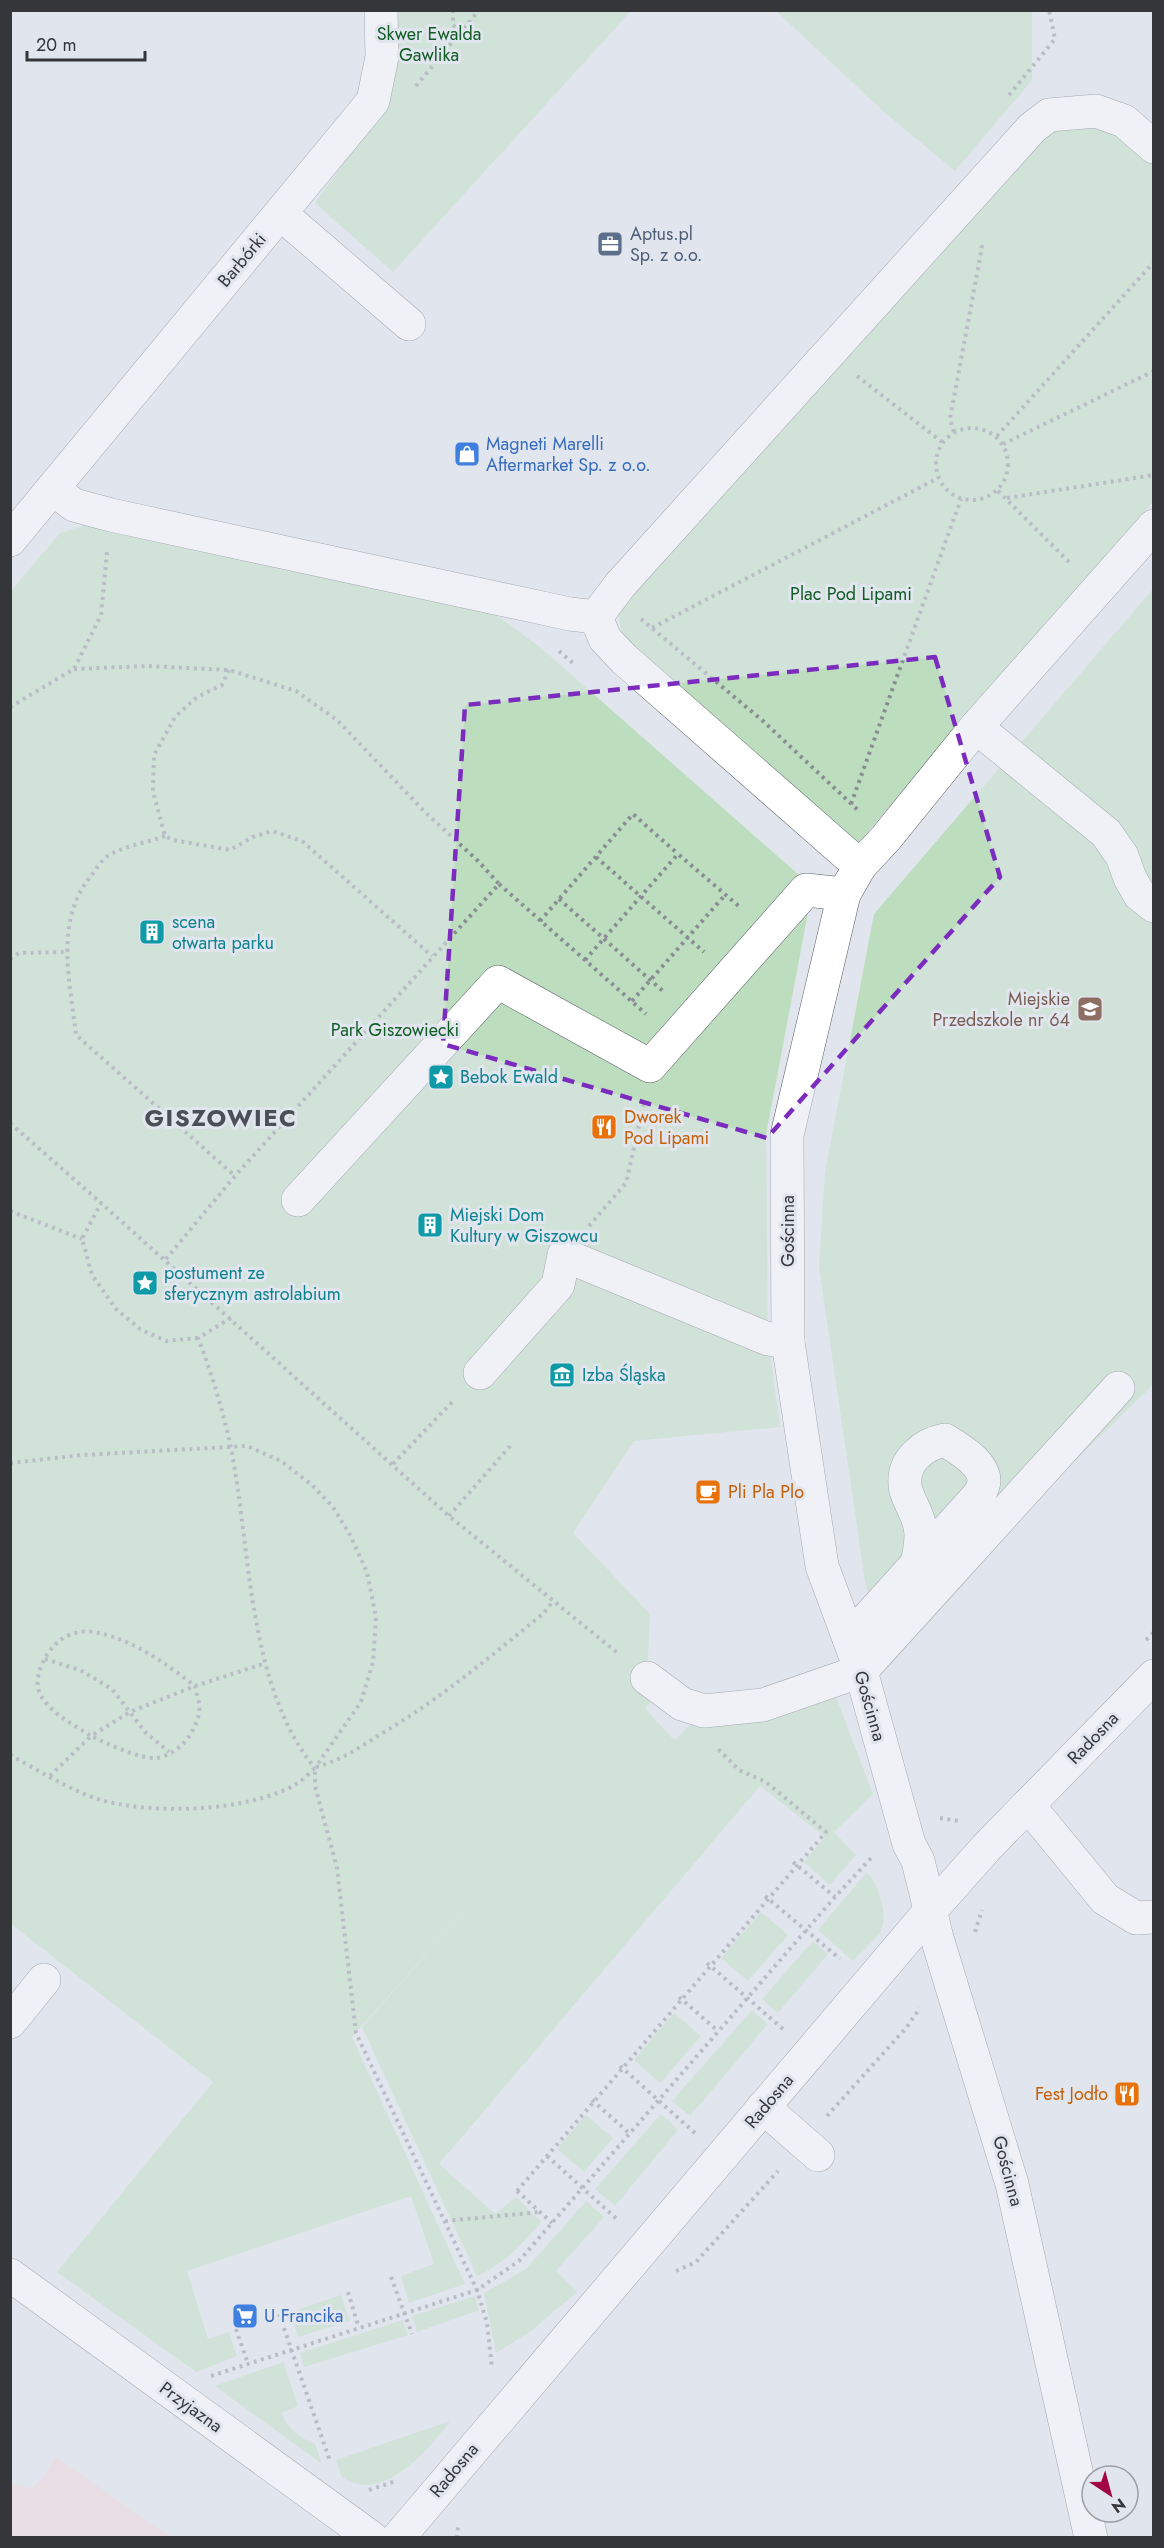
<svg xmlns="http://www.w3.org/2000/svg" width="1164" height="2548" font-family="Jost,sans-serif">
<style>
.education{fill:#efd4d4}
.green{fill:#bdddbf}
.lines{fill:none;stroke-linecap:round;stroke-linejoin:round}
.minor-casing{stroke:#5a5e66;stroke-width:34}
.path{stroke:#8a8d94;stroke-width:4;stroke-dasharray:3 4.5;stroke-linecap:butt}
.minor{stroke:#fff;stroke-width:33}
.marked{fill:none;stroke:#7b2cbf;stroke-width:4.5;stroke-dasharray:12 8;stroke-linejoin:round}
.labels{text-anchor:middle;stroke-width:6;stroke-linejoin:round;paint-order:stroke}
.park-label{font-size:18px;fill:#105d24;stroke:#e1e5ee}
.service-label{font-size:18px;fill:#4e5e75;stroke:#e1e5ee;text-anchor:start}
.street-label{font-size:18px;fill:#34363a;stroke:#e1e5ee}
.shop-label{font-size:18px;fill:#366cbe;stroke:#e1e5ee;text-anchor:start}
.culture-label{font-size:18px;fill:#0d838f;stroke:#e1e5ee;text-anchor:start}
.education-label{font-size:18px;fill:#785e54;stroke:#e1e5ee;text-anchor:end}
.food-label{font-size:18px;fill:#c56008;stroke:#e1e5ee;text-anchor:start}
.district-label{font-size:24px;font-weight:bold;letter-spacing:1.5px;fill:#4b4f56;stroke:#e1e5ee}
</style>
<rect width="100%" height="100%" fill="#e1e5ee"/>
<polygon class="education" points="56,2457 158,2529 172,2537 11,2537 11,2483 32,2489 44,2476"/>
<g class="green">
<polygon points="394,11 631,11 393,272 315,203 377,116"/>
<polygon points="776,11 1032,11 1032,80 955,171 883,111"/>
<polygon points="1095,125 1126,141 1153,164 1153,502 858,843 626,640 620,626 618,611 1045,130"/>
<path d="M85 525 492 612 540 647 799 875 809 907 766 1135 768 1339 780 1427 634 1441 573 1533 650 1614 647 1678 656 1696 645 1708 674 1740 697 1719 833 1689 873 1794 834 1832 856 1855 830 1885 804 1862 825 1837 760 1786 439 2164 495 2214 516 2197 541 2222C522 2244 504 2264 477 2276L362 2027 500 1871 352 2037 465 2284 409 2303 401 2276 434 2264 411 2196 187 2271 208 2339 229 2332 237 2356 196 2372 57 2272 213 2082 11 1924V591L60 533Z"/>
<polygon points="1153,589 1153,1385 1062,1473 965,1583 885,1671 865,1581 819,1267 825,1172 874,914"/>
<path d="M866 1873C874 1878 877 1888 880 1897 891 1933 876 1936 853 1961L818 1930Z"/>
<polygon points="761,1912 788,1935 748,1981 721,1958"/>
<polygon points="813,1941 828,1954 778,2013 762,1999"/>
<polygon points="752,2010 768,2024 690,2116 672,2101"/>
<polygon points="674,2013 701,2036 660,2083 634,2060"/>
<polygon points="661,2114 678,2130 615,2206 595,2189"/>
<polygon points="586,2115 613,2138 584,2172 557,2149"/>
<polygon points="586,2201 604,2217 556,2271 577,2292 531,2331 496,2353 484,2293 526,2269"/>
<polygon points="341,2295 350,2321 298,2337 290,2312"/>
<polygon points="475,2296 479,2310 417,2332 412,2316"/>
<polygon points="403,2320 408,2335 304,2367 300,2353"/>
<path d="M283 2362 298 2406 282 2413C286 2429 301 2438 315 2444L322 2464 215 2386Z"/>
<path d="M450 2421C429 2449 382 2506 342 2477L336 2460Z"/>
</g>
<g class="lines">
<defs>
<g id="minor">
<polyline points="281,214 409,324"/>
<polyline points="53,489 74,505 111,515 570,614 596,617"/>
<polyline points="10,540 373,101 382,57 381,10"/>
<polyline points="976,727 1106,833 1122,856 1130,878 1139,894 1154,906"/>
<polyline points="860,866 624,659 605,639 596,617 620,585 1032,128 1049,115 1096,111 1124,121 1154,147"/>
<polyline points="298,1200 498,982 650,1066 806,890 844,894"/>
<polyline points="480,1373 558,1285 564,1255 768,1339 788,1342"/>
<path d="M849 1639 979 1495C981 1491 984 1485 984 1481 984 1463 958 1448 945 1440 924 1444 903 1460 905 1484 905 1496 918 1513 920 1527 923 1539 919 1552 917 1564"/>
<polyline points="647,1678 682,1704 704,1711 763,1705 861,1671 1118,1388"/>
<polyline points="1028,1805 1105,1899 1136,1918 1154,1917"/>
<polyline points="10,2022 44,1980"/>
<polyline points="763,2107 818,2155"/>
<polyline points="10,2275 372,2538"/>
<polyline points="398,2538 931,1910 986,1848 1154,1676"/>
<polyline points="1091,2538 1012,2184 937,1938 918,1861 909,1844 861,1671 822,1566 788,1342 787,1135 844,894 860,866 886,838 976,727 1154,526"/>
</g>
</defs>
<use href="#minor" class="minor-casing"/>
<g class="path">
<polyline points="453,10 453,25 461,32"/>
<polyline points="416,86 479,10"/>
<polyline points="1009,95 1055,39 1049,10"/>
<polyline points="857,376 942,442"/>
<circle cx="972" cy="464" r="36"/>
<polyline points="954,432 950,419 982,247 978,243"/>
<polyline points="997,436 1154,262"/>
<polyline points="1003,444 1154,371"/>
<polyline points="998,491 1071,564"/>
<polyline points="1007,498 1154,475"/>
<polyline points="641,619 763,721 860,812"/>
<polyline points="652,628 938,478"/>
<polyline points="559,651 574,664"/>
<polyline points="74,669 148,666 229,670 296,691 337,720 425,812 478,861 499,884 235,1176 165,1260"/>
<polyline points="229,670 222,685 197,697 175,717 154,755 153,792 165,836 173,840 230,850 253,837 272,831 302,841 432,956"/>
<polyline points="10,707 74,669 101,615 107,552"/>
<polyline points="851,804 961,499"/>
<path d="M165 836C146 843 127 845 109 855 102 859 96 869 91 876 54 921 70 981 76 1035L235 1176"/>
<polyline points="596,857 704,952"/>
<polyline points="499,884 646,1014"/>
<polyline points="559,899 665,993"/>
<polyline points="540,921 633,814 678,854"/>
<polyline points="10,959 19,953 66,952"/>
<polyline points="585,960 678,854 741,908"/>
<polyline points="632,1001 725,895"/>
<polyline points="10,1123 101,1203"/>
<polyline points="10,1211 82,1239"/>
<polyline points="589,1226 626,1183 644,1103"/>
<path d="M231 1318 198 1338C212 1374 223 1411 231 1448 251 1548 247 1686 315 1768"/>
<polyline points="198,1338 166,1341 140,1329 116,1309 92,1275 82,1239 101,1203 449,1516 620,1655"/>
<polyline points="10,1463 82,1455 247,1446 281,1461 312,1485 333,1507 350,1535 367,1572 376,1617 373,1662 361,1702 315,1768"/>
<polyline points="393,1464 454,1400"/>
<polyline points="449,1516 511,1445"/>
<polyline points="1146,1640 1154,1632"/>
<polyline points="45,1659 80,1670 112,1689 146,1733 169,1752"/>
<path d="M10 1755C38 1770 71 1791 101 1800 153 1815 251 1812 298 1783 304 1779 310 1772 315 1768V1786L337 1868 356 2033 477 2290 487 2323 492 2368"/>
<path d="M316 1767C340 1761 360 1747 381 1734 440 1699 491 1656 544 1613L553 1601"/>
<path d="M50 1776 91 1736C106 1743 141 1760 157 1758 179 1754 195 1734 199 1713 201 1705 196 1693 195 1686 165 1663 131 1638 93 1632 82 1630 67 1634 58 1642 45 1653 31 1679 41 1696 52 1714 74 1725 91 1736L130 1712 195 1686 266 1663"/>
<polyline points="940,1818 959,1821"/>
<polyline points="793,1862 835,1897"/>
<polyline points="765,1896 840,1959"/>
<polyline points="975,1932 982,1910"/>
<polyline points="707,1963 783,2029"/>
<polyline points="679,1997 718,2031"/>
<polyline points="620,2066 695,2133"/>
<polyline points="592,2100 629,2133"/>
<polyline points="827,2116 906,2028 920,2008"/>
<polyline points="547,2156 619,2221"/>
<polyline points="517,2191 826,1832 766,1782 739,1770 716,1747"/>
<polyline points="517,2191 552,2223"/>
<polyline points="445,2221 540,2212"/>
<polyline points="676,2271 696,2262 778,2171"/>
<polyline points="391,2277 412,2334"/>
<polyline points="348,2292 359,2328"/>
<polyline points="279,2314 330,2461"/>
<polyline points="236,2329 248,2364"/>
<polyline points="211,2376 477,2290 519,2261 835,1897 872,1857 873,1859"/>
<polyline points="369,2490 396,2481"/>
<polyline points="457,2538 458,2526"/>
</g>
<use href="#minor" class="minor"/>
</g>
<path d="M0 0H1164V2548H0ZM935 657 1000 877 767 1138 443 1044 465 705Z" fill="#e1e5ee" fill-opacity=".55" fill-rule="evenodd"/>
<path class="marked" d="M935 657 1000 877 767 1138 443 1044 465 705Z"/>
<defs>
<symbol id="office-square" viewBox="-11 -11 22 22"><rect x="-9" y="-9" width="18" height="18" rx="4" fill="#5c6f8a" stroke="#e1e5ee"/><path d="M-6-3h4V-5.5h4V-3h4V5H-6ZM-1-4.5V-3h2v-1.5ZM-6 0V1H6V0Z" fill="#fff"/></symbol>
<symbol id="shop-square" viewBox="-11 -11 22 22"><rect x="-9" y="-9" width="18" height="18" rx="4" fill="#3f7fe0" stroke="#e1e5ee"/><path d="M-5-2.5h2.3a2.7 3.5 0 0 1 5.4 0H5L5.5 6h-11ZM-1.5-2.5h3a1.5 2.3 0 0 0-3 0Z" fill="#fff"/></symbol>
<symbol id="building-square" viewBox="-11 -11 22 22"><rect x="-9" y="-9" width="18" height="18" rx="4" fill="#0f9aa8" stroke="#e1e5ee"/><path d="M-4-6H4V6H1V3H-1V6H-4ZM-2.5-4.3h1.7v1.8h-1.7ZM.8-4.3h1.7v1.8H.8ZM-2.5-1h1.7V.8h-1.7ZM.8-1h1.7V.8H.8Z" fill="#fff"/></symbol>
<symbol id="school-square" viewBox="-11 -11 22 22"><rect x="-9" y="-9" width="18" height="18" rx="4" fill="#8d6e63" stroke="#e1e5ee"/><path d="M0-5L7-2L0 1L-7-2ZM-4 1L0 2.5L4 1V4Q0 6-4 4Z" fill="#fff"/></symbol>
<symbol id="sight-square" viewBox="-11 -11 22 22"><rect x="-9" y="-9" width="18" height="18" rx="4" fill="#0f9aa8" stroke="#e1e5ee"/><path d="M0-6L1.8-2.2L6-1.7L2.9 1.2L3.7 5.4L0 3.3L-3.7 5.4L-2.9 1.2L-6-1.7L-1.8-2.2Z" fill="#fff"/></symbol>
<symbol id="restaurant-square" viewBox="-11 -11 22 22"><rect x="-9" y="-9" width="18" height="18" rx="4" fill="#e8710a" stroke="#e1e5ee"/><path d="M-5-6h1v4h1v-4h1v4h1v-4h1v5L-1.5 .5V6h-2V.5L-5-1ZM5-6V6H3V1.5H1.5Q1.5-4 5-6Z" fill="#fff"/></symbol>
<symbol id="museum-square" viewBox="-11 -11 22 22"><rect x="-9" y="-9" width="18" height="18" rx="4" fill="#0f9aa8" stroke="#e1e5ee"/><path d="M0-6L6-3V-2H-6V-3ZM-5-1h2V3h-2ZM-1-1h2V3h-2ZM3-1h2V3H3ZM-6 4H6V6H-6Z" fill="#fff"/></symbol>
<symbol id="cafe-square" viewBox="-11 -11 22 22"><rect x="-9" y="-9" width="18" height="18" rx="4" fill="#e8710a" stroke="#e1e5ee"/><path d="M-5.5-4.5H6V0H3Q3 3.5 0 3.5H-2.5Q-5.5 3.5-5.5 0ZM3-3.2v2h1.7v-2ZM-6 4.5H4V6H-6Z" fill="#fff"/></symbol>
<symbol id="supermarket-square" viewBox="-11 -11 22 22"><rect x="-9" y="-9" width="18" height="18" rx="4" fill="#3f7fe0" stroke="#e1e5ee"/><path d="M-6-5.5h2.5l.6 2H6L4.5 2H-2.5L-4.4-4H-6ZM-1.5 3.2a1.3 1.3 0 1 0 .1 0ZM3 3.2a1.3 1.3 0 1 0 .1 0Z" fill="#fff"/></symbol>
</defs>
<g fill-rule="evenodd">
<use href="#office-square" x="595" y="229" width="30" height="30"/>
<use href="#shop-square" x="452" y="439" width="30" height="30"/>
<use href="#building-square" x="137" y="917" width="30" height="30"/>
<use href="#school-square" x="1075" y="994" width="30" height="30"/>
<use href="#sight-square" x="426" y="1062" width="30" height="30"/>
<use href="#restaurant-square" x="589" y="1112" width="30" height="30"/>
<use href="#building-square" x="415" y="1210" width="30" height="30"/>
<use href="#sight-square" x="130" y="1268" width="30" height="30"/>
<use href="#museum-square" x="547" y="1360" width="30" height="30"/>
<use href="#cafe-square" x="693" y="1477" width="30" height="30"/>
<use href="#restaurant-square" x="1112" y="2079" width="30" height="30"/>
<use href="#supermarket-square" x="230" y="2301" width="30" height="30"/>
</g>
<g class="labels">
<g class="park-label">
<text x="429" y="40">Skwer Ewalda<tspan x="429" dy="21">Gawlika</tspan></text>
<text x="851" y="600">Plac Pod Lipami</text>
<text x="395" y="1036">Park Giszowiecki</text>
</g>
<g class="service-label">
<text x="630" y="240">Aptus.pl<tspan x="630" dy="21">Sp. z o.o.</tspan></text>
</g>
<g class="street-label">
<text transform="translate(242 260) rotate(-50)" y="6">Barbórki</text>
<text transform="translate(788 1231) rotate(-90)" y="6">Gościnna</text>
<text transform="translate(870 1706) rotate(74)" y="6">Gościnna</text>
<text transform="translate(1093 1738) rotate(-46)" y="6">Radosna</text>
<text transform="translate(769 2101) rotate(-50)" y="6">Radosna</text>
<text transform="translate(1008 2171) rotate(75)" y="6">Gościnna</text>
<text transform="translate(191 2407) rotate(36)" y="6">Przyjazna</text>
<text transform="translate(454 2470) rotate(-50)" y="6">Radosna</text>
</g>
<g class="shop-label">
<text x="486" y="450">Magneti Marelli<tspan x="486" dy="21">Aftermarket Sp. z o.o.</tspan></text>
<text x="264" y="2322">U Francika</text>
</g>
<g class="culture-label">
<text x="172" y="928">scena<tspan x="172" dy="21">otwarta parku</tspan></text>
<text x="460" y="1083">Bebok Ewald</text>
<text x="450" y="1221">Miejski Dom<tspan x="450" dy="21">Kultury w Giszowcu</tspan></text>
<text x="164" y="1279">postument ze<tspan x="164" dy="21">sferycznym astrolabium</tspan></text>
<text x="582" y="1381">Izba Śląska</text>
</g>
<g class="education-label">
<text x="1070" y="1005">Miejskie<tspan x="1070" dy="21">Przedszkole nr 64</tspan></text>
</g>
<g class="food-label">
<text x="624" y="1123">Dworek<tspan x="624" dy="21">Pod Lipami</tspan></text>
<text x="728" y="1498">Pli Pla Plo</text>
<text x="1108" y="2100" text-anchor="end">Fest Jodło</text>
</g>
<g class="district-label">
<text x="221" y="1126">GISZOWIEC</text>
</g>
</g>
<rect width="1164" height="2548" fill="none" stroke="#34363a" stroke-width="24"/>
<g transform="translate(1110 2494) rotate(144)"><circle r="28" fill="#e1e5ee" stroke="#9c9fa6" stroke-width="1.5"/>
<path d="M0-4.5L10 22L0 15L-10 22Z" fill="#a10645"/>
<text y="-9" font-size="16" font-weight="bold" text-anchor="middle" fill="#34363a">N</text>
</g>
<path d="M27 51v9h118v-9" fill="none" stroke="#34363a" stroke-width="3"/>
<text x="36" y="51" font-size="18" fill="#34363a" stroke="#e1e5ee" stroke-width="4.5" paint-order="stroke">20 m</text>
</svg>
